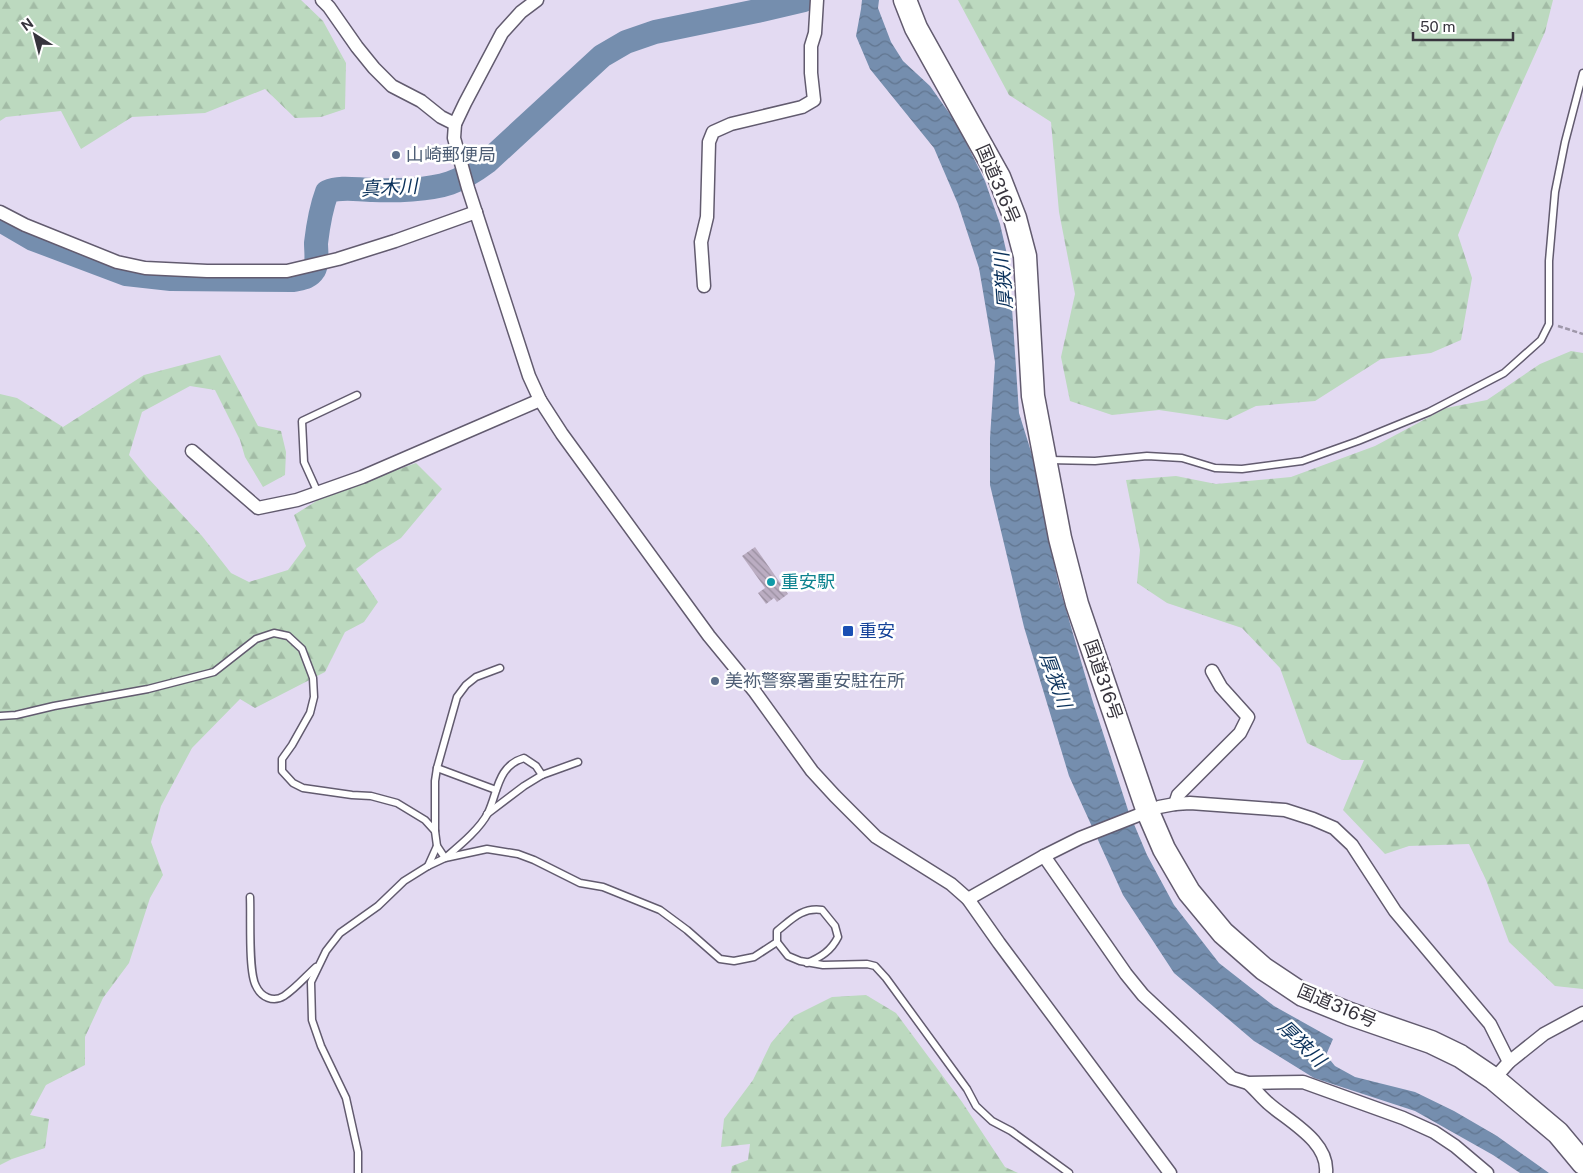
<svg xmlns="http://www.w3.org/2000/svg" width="1583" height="1173" font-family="'Public Sans','Noto Sans JP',sans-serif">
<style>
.forest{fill:url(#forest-firs)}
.water{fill:url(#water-waves)}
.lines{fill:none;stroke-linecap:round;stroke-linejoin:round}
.river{stroke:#758eae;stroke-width:24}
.building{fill:url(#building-back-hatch)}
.lane-casing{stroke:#625b6f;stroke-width:9}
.street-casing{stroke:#625b6f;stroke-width:15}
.highway-casing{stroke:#625b6f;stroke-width:25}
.path{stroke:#9e97a9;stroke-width:2.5;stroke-dasharray:5 2.5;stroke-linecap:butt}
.lane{stroke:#fff;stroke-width:6}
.street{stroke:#fff;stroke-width:12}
.highway{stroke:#fff;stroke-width:22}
.service-dot{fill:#5c6f8a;stroke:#fff;stroke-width:2}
.culture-dot{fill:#0f9aa8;stroke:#fff;stroke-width:2}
.transit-dot{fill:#1a4fb4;stroke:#fff;stroke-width:2}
.labels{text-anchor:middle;stroke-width:5;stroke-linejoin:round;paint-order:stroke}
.service-label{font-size:18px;fill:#4e5e75;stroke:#fff;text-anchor:start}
.street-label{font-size:18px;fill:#37343d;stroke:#fff}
.culture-label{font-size:18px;fill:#0d838f;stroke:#fff;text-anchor:start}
.transit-label{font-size:18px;fill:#164399;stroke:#fff;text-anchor:start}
.water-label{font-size:19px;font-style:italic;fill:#09305a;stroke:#fff}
</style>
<defs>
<pattern id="forest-firs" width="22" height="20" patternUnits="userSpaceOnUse" patternTransform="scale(1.25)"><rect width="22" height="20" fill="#bcd9bf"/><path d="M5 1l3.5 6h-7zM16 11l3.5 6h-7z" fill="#a2bba5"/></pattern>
<pattern id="water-waves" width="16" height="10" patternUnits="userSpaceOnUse" patternTransform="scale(1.25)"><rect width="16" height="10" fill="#758eae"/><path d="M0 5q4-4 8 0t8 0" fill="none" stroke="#61758f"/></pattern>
<pattern id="building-back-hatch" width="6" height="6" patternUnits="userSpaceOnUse" patternTransform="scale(1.25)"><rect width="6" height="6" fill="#bbadc2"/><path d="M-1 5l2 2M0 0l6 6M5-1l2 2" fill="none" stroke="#998e9f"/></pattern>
</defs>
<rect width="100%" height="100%" fill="#e3daf2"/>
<g class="forest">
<polygon points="0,0 301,0 323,21 346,63 345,109 321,117 295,118 265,89 205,113 132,117 81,149 61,111 6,117 0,121"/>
<polygon points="958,0 1553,0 1545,32 1497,139 1458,235 1472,278 1461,340 1431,353 1381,359 1315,401 1256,406 1227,420 1159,410 1112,415 1070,401 1061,357 1075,294 1059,212 1051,122 1009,95"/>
<polygon points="1571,351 1583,353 1583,989 1555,986 1509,942 1486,880 1469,844 1409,846 1385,854 1343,810 1364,760 1342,760 1307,743 1280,668 1242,628 1167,603 1137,583 1140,550 1126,480 1176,476 1216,484 1291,477 1375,446 1446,408 1487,400 1540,364"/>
<polygon points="220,355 258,426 281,431 286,452 285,475 263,487 245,457 240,440 215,390 190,386 142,412 129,455 147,477 202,536 231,573 249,582 288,570 306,546 294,515 326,495 416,463 442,489 401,538 377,553 356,569 378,602 364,622 345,632 325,672 255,708 240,699 192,748 161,806 151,842 163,875 150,898 129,963 103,998 85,1037 85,1065 46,1085 30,1115 49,1119 45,1148 12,1159 0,1165 0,394 17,398 63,427 144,375"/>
<polygon points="866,995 896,1013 962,1102 1005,1167 1018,1173 731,1173 732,1166 748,1160 750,1144 721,1147 724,1119 753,1080 771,1043 794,1016 832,997"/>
</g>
<polygon class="water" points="862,0 879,0 878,8 891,42 903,61 930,86 957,124 985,181 1000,224 1009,263 1019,413 1033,458 1058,582 1092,699 1128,810 1147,855 1174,905 1219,963 1274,1006 1333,1039 1326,1055 1335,1066 1355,1077 1415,1092 1454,1111 1497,1136 1549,1173 1520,1173 1493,1155 1415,1111 1314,1078 1254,1041 1174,973 1123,895 1069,776 1024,627 990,485 990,438 995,362 979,268 958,204 934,148 870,69 856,36 861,9"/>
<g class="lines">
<path class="river" d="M0 220 33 239 126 274 171 279 293 280C302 278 309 278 314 270 318 263 316 251 316 243 318 226 321 208 327 192 341 186 357 190 373 190 394 191 430 190 450 183 464 178 475 171 487 162L602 56 626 42 655 32 757 11 804 0"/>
</g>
<polygon class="building" points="755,547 788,594 777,602 774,598 766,604 758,593 765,588 742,556"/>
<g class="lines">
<defs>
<g id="lane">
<polyline points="1049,460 1095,461 1147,456 1182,458 1215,468 1242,469 1302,461 1358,441 1429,412 1504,373 1541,340 1549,324 1549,261 1555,192 1565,142 1583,73"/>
<polyline points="318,493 304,462 302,421 357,395"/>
<path d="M0 716 16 715 54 706 148 689 214 672 256 639 274 633 288 636 302 649 313 678 314 697 310 713 292 745 282 759V771L293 783 303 788 352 795 371 796 397 803 425 820 435 831 437 846 445 858C459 846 479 830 488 813 498 792 497 766 524 758L536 766 542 775"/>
<polyline points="437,768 496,790"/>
<polyline points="487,814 524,786 542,775 578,762"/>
<polyline points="435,831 435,781 437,768 457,697 466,685 476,677 500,668"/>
<polyline points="428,866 437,846"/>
<path d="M250 897C251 916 248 972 256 986 261 997 273 1003 284 996 296 988 306 976 316 967"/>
<polyline points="777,942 788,956 800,961 823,965 867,964 875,966 886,978 967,1089 976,1106 992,1121 1011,1131 1069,1173"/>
<path d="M358 1173V1152L346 1098 321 1046 312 1020 311 982 326 951 340 933 378 906 404 881 428 866 445 858 487 849 518 854 534 860 580 883 603 887 660 910 687 930 720 959 734 961 754 957 777 942V931C791 920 802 907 822 910L835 926 838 937C831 951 821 957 807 963"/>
</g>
<g id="street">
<polyline points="322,0 329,7 357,47 374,68 392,86 421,101 441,117 455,124"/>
<polyline points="537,0 521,12 502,33 465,103 455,124 454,138 468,188 529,376 540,400 562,434 709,636 755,692 812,771 835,796 876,837 951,884 968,899 999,943 1170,1173"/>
<polyline points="0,212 25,225 117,262 145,268 207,271 287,271 338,259 395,241 476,212"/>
<polyline points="704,286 701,242 707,217 709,142 713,132 731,124 802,107 814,100 811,73 811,46 815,33 817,0"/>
<polyline points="192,451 258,508 297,500 362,477 540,400"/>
<polyline points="1175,804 1178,795 1240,733 1248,717 1221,687 1212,671"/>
<polyline points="1044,856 1126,974 1143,995 1232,1078 1248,1083 1303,1082 1403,1118 1434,1132 1455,1146 1487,1173"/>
<polyline points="968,899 1044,856 1080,838 1159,807 1175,804 1190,803 1285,810 1313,819 1334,828 1352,845 1395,911 1490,1024 1509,1062"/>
<polyline points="1494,1079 1509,1062 1544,1034 1583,1013"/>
<path d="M1248 1083C1255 1089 1261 1097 1268 1103 1288 1121 1329 1141 1326 1173"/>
</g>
<polyline id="highway" points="905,0 916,28 999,177 1015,218 1025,256 1033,396 1060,538 1077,604 1148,812 1164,849 1189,892 1223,933 1264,969 1303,995 1350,1014 1431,1042 1460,1056 1494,1079 1558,1133 1583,1163"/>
</defs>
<use href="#lane" class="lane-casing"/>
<use href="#street" class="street-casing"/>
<use href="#highway" class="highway-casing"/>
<polyline class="path" points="1558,326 1583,334"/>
<use href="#lane" class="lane"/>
<use href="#street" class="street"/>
<use href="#highway" class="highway"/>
</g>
<g class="service-dot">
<circle cx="396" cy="155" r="5"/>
<circle cx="715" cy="681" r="5"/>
</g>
<circle class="culture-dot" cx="771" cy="582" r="5"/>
<rect class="transit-dot" x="842" y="625" width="12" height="12" rx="2.5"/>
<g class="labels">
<g class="service-label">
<text x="406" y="161">山崎郵便局</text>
<text x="725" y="687">美祢警察署重安駐在所</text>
</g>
<g class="street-label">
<text transform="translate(998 184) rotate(67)" y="6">国道316号</text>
<text transform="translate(1103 680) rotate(71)" y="6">国道316号</text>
<text transform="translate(1337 1006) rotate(23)" y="6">国道316号</text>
</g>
<g class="culture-label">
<text x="781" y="588">重安駅</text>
</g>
<g class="transit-label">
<text x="859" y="637">重安</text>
</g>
<g class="water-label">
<text transform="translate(389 187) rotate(-3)" y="7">真木川</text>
<text transform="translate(1003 281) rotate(-94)" y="7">厚狭川</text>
<text transform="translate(1056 680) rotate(70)" y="7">厚狭川</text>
<text transform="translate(1302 1043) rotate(44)" y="7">厚狭川</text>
</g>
</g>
<g transform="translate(35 35) rotate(324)" stroke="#ffffff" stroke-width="4" paint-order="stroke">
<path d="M0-4L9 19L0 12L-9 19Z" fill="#37343d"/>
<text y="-8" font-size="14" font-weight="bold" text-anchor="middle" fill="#37343d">N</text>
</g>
<path d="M1413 32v8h100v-8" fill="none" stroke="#37343d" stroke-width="2.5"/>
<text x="1420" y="32" font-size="15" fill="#37343d" stroke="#ffffff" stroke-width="4" paint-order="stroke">50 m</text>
</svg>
